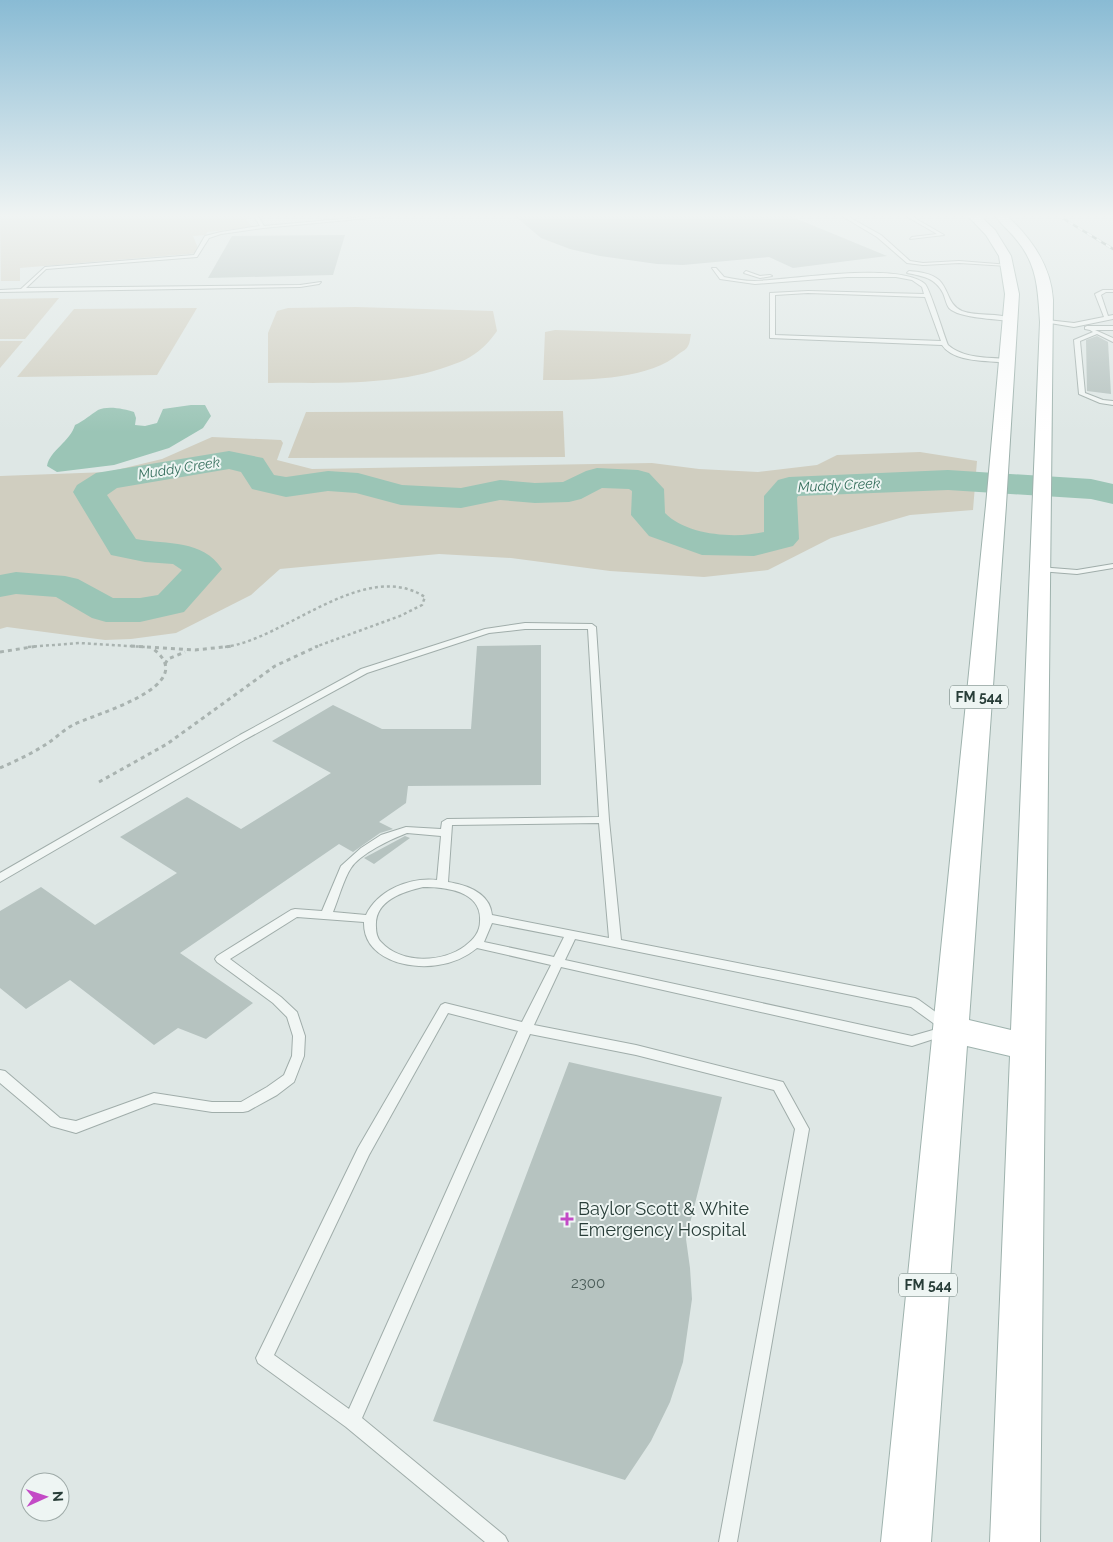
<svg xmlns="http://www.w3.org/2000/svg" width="1113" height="1542" font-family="Raleway,sans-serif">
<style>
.green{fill:#d0cec0}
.water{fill:#9bc5b6}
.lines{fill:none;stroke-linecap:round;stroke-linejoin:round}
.river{fill:#9bc5b6;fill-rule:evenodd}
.building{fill:#b6c3c0}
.lane-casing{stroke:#a0adaa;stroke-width:2}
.primary-casing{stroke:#9eb2ad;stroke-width:2}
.path-far1{stroke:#a9b3b0;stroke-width:2.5;stroke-dasharray:3 3;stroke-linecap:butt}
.path{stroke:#a9b3b0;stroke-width:3;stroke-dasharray:4 4;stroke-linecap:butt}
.lane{fill:#f1f6f4;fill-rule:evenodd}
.primary{fill:#fff;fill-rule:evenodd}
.rail-casing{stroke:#79908a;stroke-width:2.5}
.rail{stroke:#eef5f3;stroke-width:2;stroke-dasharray:5.5;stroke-linecap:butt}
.poi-dot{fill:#c34ac6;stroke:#eef5f3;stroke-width:2}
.labels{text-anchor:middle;stroke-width:4;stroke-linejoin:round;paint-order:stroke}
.far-water-label{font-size:14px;font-style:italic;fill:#356e5c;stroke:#eef5f3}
.shield{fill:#eef5f3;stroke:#637470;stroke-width:1}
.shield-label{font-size:14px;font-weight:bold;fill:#283d38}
.near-number-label{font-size:15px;fill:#4c5e5a}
.near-poi-label{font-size:18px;fill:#283d38;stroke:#eef5f3;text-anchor:start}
</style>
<rect width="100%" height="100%" fill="#dee7e5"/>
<g class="green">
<polygon points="0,216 248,216 246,218 252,227 207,232 206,235 193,236 200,253 20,268 20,281 1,281"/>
<polygon points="59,298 25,339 0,339 0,299"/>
<path d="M356 307 493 311 497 331C489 342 482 350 470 357 464 361 456 363 449 366 392 387 327 382 268 383V333L277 311 288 308Z"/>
<polygon points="197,308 157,375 17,377 74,309"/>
<path d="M555 330 691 334C690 338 690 343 688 346 687 349 683 351 680 353 648 381 584 380 543 380L545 332Z"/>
<polygon points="0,341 23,341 0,368"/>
<polygon points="563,411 565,457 288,458 306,412"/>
<polygon points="212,437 281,440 283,443 277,460 312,469 652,463 699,469 758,472 817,465 837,455 920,452 977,461 973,510 910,515 831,538 768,570 704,577 610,571 511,558 439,554 280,569 251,595 176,633 131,639 105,640 7,627 0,629 0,476 108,472 162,459"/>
</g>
<path class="water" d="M191 405H205L211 416 203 428 169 448 114 465 57 472 47 466C50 450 70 442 75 425 85 420 90 415 98 410 108 405 125 409 134 412L136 418 135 425 145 426 157 423 163 409Z"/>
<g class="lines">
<path class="river" d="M229 451 263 458 274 475 286 477 328 471 358 473 402 485 461 488 500 480 535 483 563 482 586 471 597 468 638 470 649 473 664 489 665 513C686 535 734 539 764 532V496L778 480 789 477 948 470 1091 479 1113 484V504L1091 499 948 490 798 496 797 498 799 539 793 546 754 556 702 555 649 536 631 515 632 491 629 489 602 488 581 499 569 502 535 503 500 500 461 508 401 505 356 493 328 491 286 497 252 489 241 472 229 469 117 488 107 495 136 539C168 545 202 539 222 569L184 612 140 622H106L92 618 56 597 16 594 0 597V575L16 572 65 576 78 579 113 598H140L158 595 182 570 173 564 145 562 111 555 73 492 77 485 96 473Z"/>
</g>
<g class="building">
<polygon points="515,216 790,216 887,256 793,268 769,257 683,265 657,264 600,256 570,249 541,238"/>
<polygon points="345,235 333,275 208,278 232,236"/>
<polygon points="1097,336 1108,342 1111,394 1087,391 1086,340"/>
<polygon points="541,645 541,785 408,786 406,803 379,822 393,829 380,833 353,852 339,844 180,953 253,1003 206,1039 178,1028 154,1045 70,980 26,1009 0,988 0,911 41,887 95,925 177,873 120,837 187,797 241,829 331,773 272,741 333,705 382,729 471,729 477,646"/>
<polygon points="405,836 410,838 374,864 364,858"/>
<polygon points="569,1062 722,1097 686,1239 690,1268 692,1299 683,1362 670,1402 651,1441 625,1480 433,1421"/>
</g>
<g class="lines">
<defs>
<g id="lane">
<polygon points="254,216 258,216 264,226 375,216 390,216 263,228 221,234 209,238 197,257 46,269 26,288 300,285 321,282 319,284 300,287 0,292 0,290 21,289 45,267 194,255 205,236 221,232 260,226"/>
<polygon points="842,216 847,216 881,235 910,261 923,263 959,261 1010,265 1008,266 959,263 923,265 907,263 877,237"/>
<polygon points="906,216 911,216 944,235 910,239 912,237 937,234"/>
<path d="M712 268H716L724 277C734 279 744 281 754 281 790 280 899 261 925 284 930 289 944 336 948 345 964 359 987 357 1007 359L1010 361 1007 363C987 360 954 363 942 345L770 338V293L808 291 924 294 922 287 912 280 896 277H847L755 284 720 279ZM808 293 925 297 941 341 775 335V295Z"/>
<polygon points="746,271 760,276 770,275 772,276 760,278 744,273"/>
<path d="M909 271C919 272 931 273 939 280 949 290 948 305 962 311 977 317 998 312 1013 319L1010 321C996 319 958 318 949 308 946 304 945 297 943 293 935 278 923 276 907 273Z"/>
<polygon points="1103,290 1113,290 1113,292 1106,292 1101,295 1108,316 1113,315 1113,319 1074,327 1044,322 1047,320 1074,323 1104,317 1095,294"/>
<polygon points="1087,326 1113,326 1113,330 1095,330 1113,338 1113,342 1097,334 1080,341 1085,393 1103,400 1113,401 1113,405 1100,403 1079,394 1074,340 1093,332 1090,330 1085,329 1085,327"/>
<polygon points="1113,564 1113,568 1077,574 1039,571 1035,569 1039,567 1077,570"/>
<path d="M525 623 592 624 596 627 609 820 621 940 915 998 919 1000 948 1021 950 1024 948 1027 951 1031 949 1034 912 1046 561 967 534 1025 636 1045 783 1082 809 1129 737 1542H719L795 1129 774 1090 636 1055 530 1034 362 1418 505 1536 508 1542H485L346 1427 258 1363 256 1358 358 1148 441 1005 445 1003 522 1022 551 965 477 948C466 957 453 963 438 965 409 970 363 959 364 922L297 917 230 959 281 997 297 1012 305 1036 304 1056 294 1082 277 1095 248 1111 243 1112H212L154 1103 76 1133 51 1126 0 1083V1070L5 1071 60 1118 76 1121 154 1093 212 1102H241L267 1087 284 1075 292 1056 293 1036 287 1017 273 1003 217 962 215 959 217 956 291 910 295 909 322 911 341 866 361 848 381 835 406 827 441 829 442 822 447 819 599 817 588 629H525L489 633 367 673 246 739 0 882V873L240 735 361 669 485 629ZM599 823 609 938 492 915C490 893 467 885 448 882L452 825ZM407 833 441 836 437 880C410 877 378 890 366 915L333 912C338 900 344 878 351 868 360 854 391 839 407 833ZM423 887C446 887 482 891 480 921 480 932 474 939 465 946 442 963 401 964 381 942 377 938 376 932 376 927 374 901 402 892 423 887ZM492 923 564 937 554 957 484 942ZM575 939 911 1007 940 1028 912 1036 565 960ZM448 1013 518 1031 349 1409 274 1355 369 1155Z"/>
</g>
<path id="primary" d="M968 216H980L995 230 1011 256 1019 294 1006 505 969 1020 1011 1030 1040 322C1038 293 1038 267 1019 243 1012 233 1002 225 995 216H1007C1032 239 1051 266 1053 300L1040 1542H990L1010 1056 967 1046 931 1542H881L986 505 1005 294 999 256 986 235Z"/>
</defs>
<use href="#lane" class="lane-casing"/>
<use href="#primary" class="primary-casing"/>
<g class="path-far1">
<polyline points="28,647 79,643 145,647"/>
<path d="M225 647C286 639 364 558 425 597L422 605 400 616 315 647"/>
</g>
<g class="path">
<polyline points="131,646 195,650 233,646"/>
<polyline points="0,652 38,646"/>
<polyline points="165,664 168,659 185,652"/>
<path d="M0 768C16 761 33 753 48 743 56 738 63 730 73 725 93 714 204 686 152 648"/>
<polyline points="99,782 167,744 275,666 318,646"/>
</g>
<use href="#lane" class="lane"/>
<use href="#primary" class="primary"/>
<defs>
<polyline id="rail" points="1059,216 1113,249"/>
</defs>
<use href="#rail" class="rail-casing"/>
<use href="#rail" class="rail"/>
</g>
<linearGradient id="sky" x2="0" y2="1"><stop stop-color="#89bbd4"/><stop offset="0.5" stop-color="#f0f4f3"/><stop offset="1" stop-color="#f0f4f3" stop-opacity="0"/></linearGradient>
<rect width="1113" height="432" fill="url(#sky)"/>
<path class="poi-dot" d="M564.5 1211.5h5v5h5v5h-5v5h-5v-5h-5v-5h5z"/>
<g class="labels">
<g class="far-water-label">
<text transform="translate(179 468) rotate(-9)" y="5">Muddy Creek</text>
<text transform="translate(839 485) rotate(-3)" y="5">Muddy Creek</text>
</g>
<g class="shield">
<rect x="950" y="685.5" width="58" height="23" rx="4"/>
<rect x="899" y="1273.5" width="58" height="23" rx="4"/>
</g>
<g class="shield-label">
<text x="979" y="702">FM 544</text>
<text x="928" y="1290">FM 544</text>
</g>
<g class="near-number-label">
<text x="588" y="1288">2300</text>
</g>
<g class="near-poi-label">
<text x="578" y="1215">Baylor Scott &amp; White<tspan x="578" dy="21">Emergency Hospital</tspan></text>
</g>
</g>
<g transform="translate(45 1497) rotate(87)"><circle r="24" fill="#eef5f3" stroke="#9faba8"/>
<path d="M0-4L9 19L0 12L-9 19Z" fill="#c34ac6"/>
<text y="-8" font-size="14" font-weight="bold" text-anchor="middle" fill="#283d38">N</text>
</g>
</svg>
